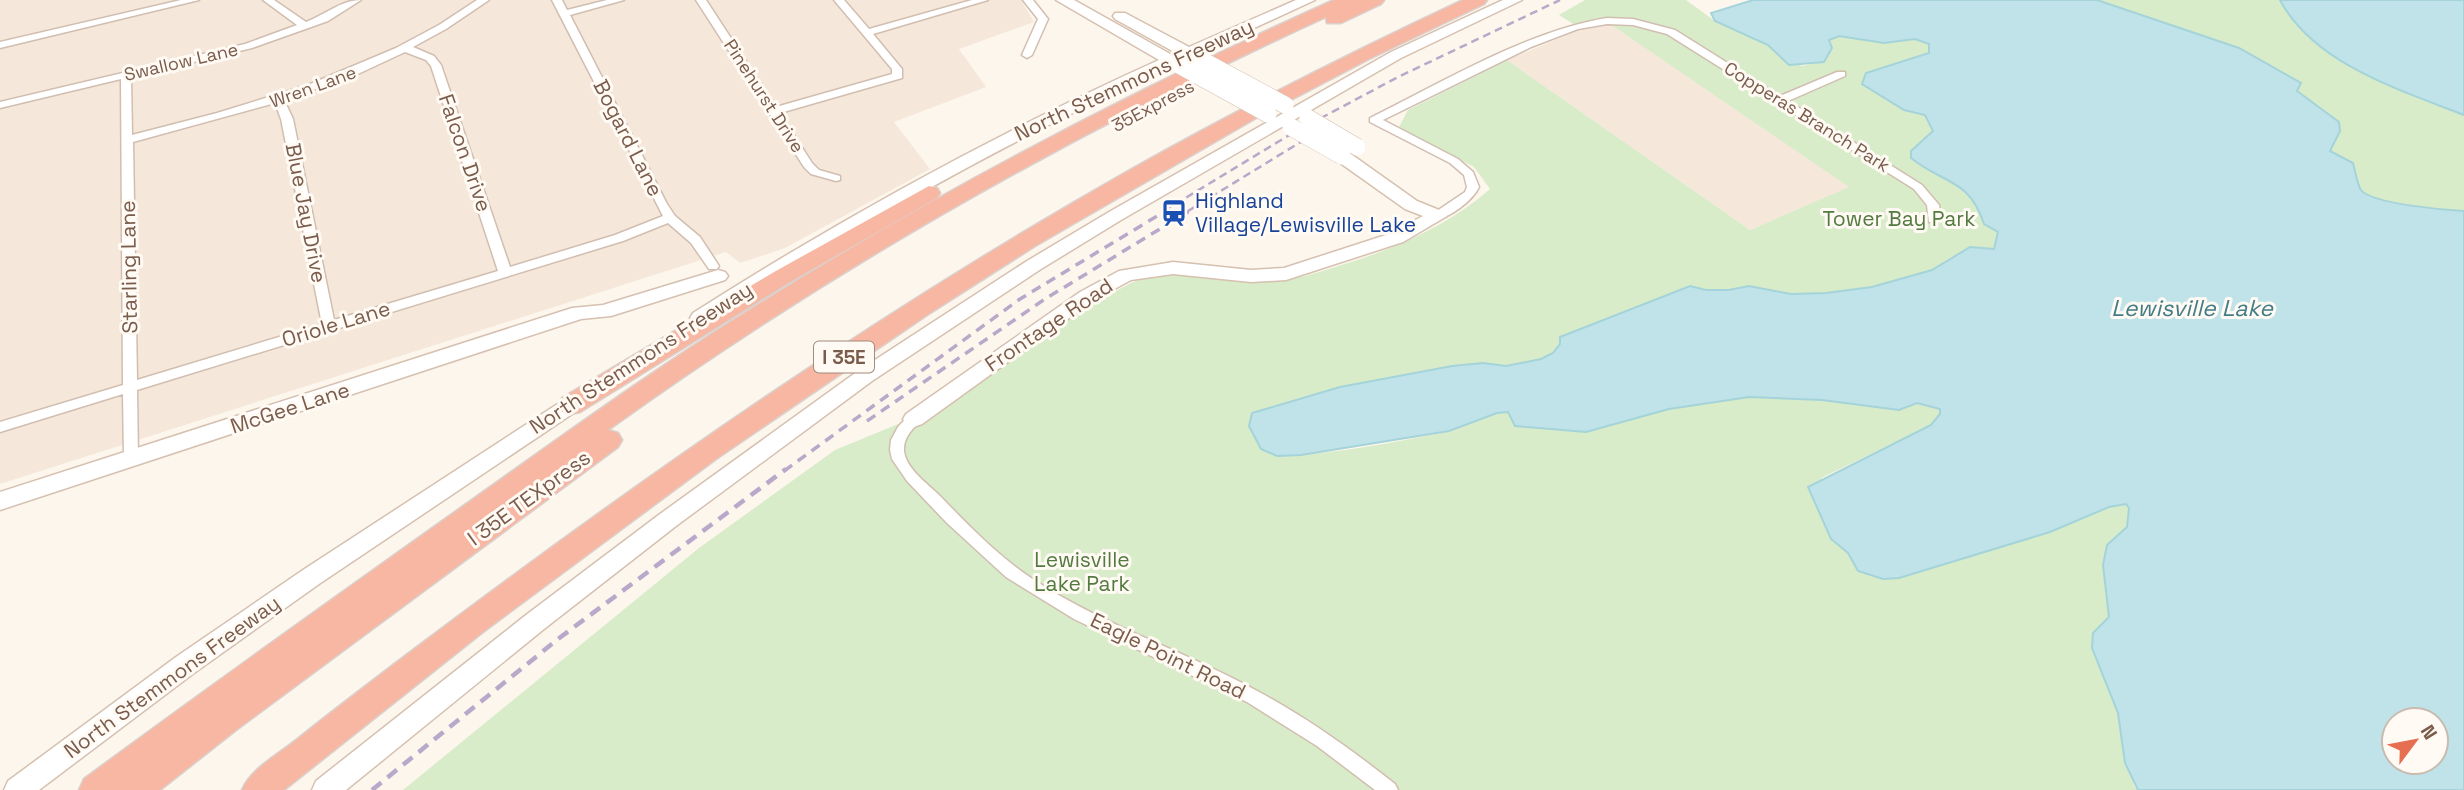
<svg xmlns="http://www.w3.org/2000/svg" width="2464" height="790" font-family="'Space Grotesk',sans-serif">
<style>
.residential{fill:#f5e8da}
.green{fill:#d8ecc9}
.water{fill:#bfe3e8;stroke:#a5d3da;stroke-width:2;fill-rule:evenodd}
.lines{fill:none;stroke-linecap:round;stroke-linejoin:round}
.street-casing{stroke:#d1beb0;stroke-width:3}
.secondary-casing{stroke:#d6c0b0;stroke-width:3}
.highway-casing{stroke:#dad1cd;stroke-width:3}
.street{fill:#fff;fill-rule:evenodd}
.secondary{fill:#fff;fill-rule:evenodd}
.highway{fill:#f7b7a3;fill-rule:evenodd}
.rail-far2{stroke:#b9a8c9;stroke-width:2.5;stroke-dasharray:8 5;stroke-linecap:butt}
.rail-far1{stroke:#b9a8c9;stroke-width:3.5;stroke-dasharray:10 7;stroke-linecap:butt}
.rail{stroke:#b9a8c9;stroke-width:4.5;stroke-dasharray:12 8;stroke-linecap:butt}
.secondary-bridge-casing{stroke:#d6c0b0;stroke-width:18;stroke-linecap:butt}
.secondary-bridge{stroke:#fff;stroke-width:17}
.labels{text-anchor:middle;stroke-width:6;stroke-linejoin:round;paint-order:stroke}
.far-street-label{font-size:18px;fill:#7a5c4d;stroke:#fffaf3}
.shield{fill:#fffaf3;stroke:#a28b7f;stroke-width:2}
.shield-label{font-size:19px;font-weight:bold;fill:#7a5c4d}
.street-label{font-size:21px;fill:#7a5c4d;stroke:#fffaf3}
.transit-label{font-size:21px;fill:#164399;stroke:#fffaf3;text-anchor:start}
.park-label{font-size:21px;fill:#537a41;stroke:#fffaf3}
.water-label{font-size:23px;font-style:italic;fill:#437c86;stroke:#fffaf3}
</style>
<rect width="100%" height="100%" fill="#fdf6ec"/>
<g class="residential">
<polygon points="0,0 1021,0 1034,22 959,49 986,87 894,122 930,169 785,248 740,263 726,252 0,484"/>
<polygon points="1610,24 1850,187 1750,230 1507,60 1591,25"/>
</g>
<g class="green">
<path d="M1585 0H1686L1715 21 1768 45 1779 56 1802 66 1824 62 1829 40 1838 36 1884 43 1915 39 1930 44V53L1867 73 1862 84 1904 110 1925 115 1933 131 1918 145V164C1950 181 1972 187 1984 224L1999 232 1994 249 1951 257 1932 270 1872 287 1826 293 1791 294 1749 286 1729 290H1706L1690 286 1602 320 1560 344 1553 353 1541 359 1506 366 1483 363 1452 366 1340 387 1252 413 1277 456C1334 454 1391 443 1447 432 1468 427 1486 413 1508 412L1515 426 1586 432 1669 409 1749 397 1822 400 1899 410 1917 403 1940 409V414L1931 425 1821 478 1831 539 1848 553 1859 571 1899 578 2050 532 2109 507 2126 504 2129 508 2128 527 2107 545 2109 617 2093 633 2092 648 2118 713 2134 786 2138 790H403L699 548 835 450 937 408 1086 307 1131 283 1147 277 1182 275 1289 279 1305 276C1372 257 1437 235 1490 189L1474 167 1399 127 1408 110 1507 60 1750 230 1849 187 1610 24 1581 29 1559 15Z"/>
<path d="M2097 0H2280C2315 65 2400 89 2464 115V211C2445 210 2372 204 2361 190 2357 184 2355 170 2353 163L2329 150 2340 131 2326 112 2305 99 2297 91 2301 83 2239 48Z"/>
</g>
<g class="water">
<path d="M1753 0H2097L2239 48 2301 83 2297 91 2339 122 2340 131 2330 151 2353 163C2355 170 2357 184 2361 190 2372 204 2445 210 2464 211V790H2138L2125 763 2118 713 2092 648 2093 633 2109 617 2103 565 2107 545 2127 527 2129 508 2126 504 2109 507 2050 532 1899 578 1883 579 1858 571 1848 553 1831 539 1808 487 1931 425 1940 414V409L1917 403 1899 410 1822 400 1749 397 1669 409 1586 432 1515 426 1508 412 1497 413 1449 431 1301 455 1277 456 1261 449 1249 426 1252 413 1340 387 1452 366 1483 363 1506 366 1541 359 1553 353 1560 344V337L1690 286 1706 290H1729L1749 286 1791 294 1826 293 1872 287 1932 270 1970 247 1994 249 1998 232 1984 224C1969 178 1943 184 1911 158V151L1933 131 1925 115 1904 110 1862 84 1866 73 1929 53V44L1915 39 1884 43 1839 36 1829 40 1832 48 1824 62 1789 65 1768 45 1715 21 1711 13ZM2394 720H2436V762H2394Z"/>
<path d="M2280 0H2464V115C2400 90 2314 64 2280 0Z"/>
</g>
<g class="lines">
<defs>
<g id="street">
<polygon points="181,0 199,0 0,48 0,42"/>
<path d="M263 0H274L306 22C325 15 341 0 361 0L328 21 252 48 131 77 132 135 217 113 308 85 396 48 439 25 477 0H489L446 29 413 47 434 56 441 65 510 267 615 235 663 216 552 0H562L567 10 607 0H624L570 15 667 204 675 216 700 237 719 266 717 269H709L691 243 668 223 623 241 137 390 138 459 136 463H126L124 459 123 394 0 432V422L123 385 121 79 0 108V102L245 44 297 25ZM405 52 426 60 431 66 498 271 334 320 293 119 284 100 360 73ZM275 103 281 119 322 324 137 380 133 142Z"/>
<polygon points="696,0 706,0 776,107 892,74 892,69 834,0 844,0 869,29 972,0 988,0 873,34 902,69 902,78 780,113 812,163 819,170 840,176 840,180 836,181 811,174 804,167"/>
<polygon points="1023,0 1033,0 1048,19 1032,55 1027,58 1022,55 1038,19"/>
<path d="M1607 18 1633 19 1675 30 1780 96 1837 72H1845V76L1788 101 1922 185 1939 205 1940 214 1937 222H1929L1927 205 1914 189 1667 34 1633 25 1607 24 1578 29 1531 47 1383 120 1458 159 1473 172 1479 187C1473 200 1448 220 1434 219L1432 216 1434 213 1465 192 1467 187 1464 175 1450 163 1370 122V118C1443 82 1527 31 1607 18Z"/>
<path d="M914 414 921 419C914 429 903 436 904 451 906 469 928 484 940 496 968 525 997 555 1031 578 1102 625 1185 651 1259 692 1307 718 1352 750 1395 784L1398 790H1375L1317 746 1247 702 1074 619 1006 577 947 523 907 481 892 459 890 450 891 440 898 427 909 415Z"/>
</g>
<g id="secondary">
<path d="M1056 0H1074L1172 55 1176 53 1115 19 1113 16 1115 13H1125L1189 47 1296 0H1315L1200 53 1204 57 1201 60 1183 61 1185 64 1183 67H1170C1009 140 855 226 707 323H693L690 318 693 313C842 218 997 133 1159 60Z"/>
<polygon points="1503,0 1522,0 1401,58 1121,220 1041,269 872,381 676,526 544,629 346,790 312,790 316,781 526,615 660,514 858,371 1027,261 1109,212 1391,52"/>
<polygon points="1342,151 1348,152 1417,201 1444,212 1447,216 1403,242 1286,280 1251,282 1173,274 1131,280 1094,300 922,424 914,427 906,424 903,419 906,414 1080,292 1119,271 1173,262 1251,270 1284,268 1389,234 1423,216 1405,209 1336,160 1333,156 1336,152"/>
<polygon points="718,270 725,272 728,276 725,280 611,316 581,319 0,510 0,492 572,308 603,305"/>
<polygon points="583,390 590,392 594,397 590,402 319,584 194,673 39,790 4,790 8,781 176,657 303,570 576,392"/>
</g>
<g id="highway">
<path d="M1334 0H1384L1381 4 1341 23H1327L1326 17C1074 132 833 268 608 430L618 433 622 440 618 447 236 730 160 790H79L84 779C203 691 324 605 445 519 546 448 646 374 751 309 938 192 1133 90 1334 0Z"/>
<path d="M1463 0H1487L1484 4 1369 59 1256 118 1035 246 927 315 716 459 483 632 284 790H242C251 769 277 755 295 741 331 712 368 684 405 656 637 481 877 313 1130 170 1239 109 1350 53 1463 0Z"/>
<polygon points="929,186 937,188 940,193 937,198 790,282 580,412 571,414 562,412 558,405 562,398 774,272"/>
</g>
</defs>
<use href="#street" class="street-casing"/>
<use href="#secondary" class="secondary-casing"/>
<use href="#highway" class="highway-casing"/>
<use href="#street" class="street"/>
<use href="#secondary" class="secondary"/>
<use href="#highway" class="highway"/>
<g class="rail-far2">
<polyline points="1164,211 1291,134 1398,77 1560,0"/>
<polyline points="1188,211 1330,124"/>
</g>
<g class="rail-far1">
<polyline points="867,421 1045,299 1191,210"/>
<polyline points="784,471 1020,299 1167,210"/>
</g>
<polyline class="rail" points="372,790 558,639 786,469"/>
<defs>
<g id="secondary-bridge">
<polyline points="1196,57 1285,105"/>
<polyline points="1179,65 1268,114"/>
<polyline points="1308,118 1357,147"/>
<polyline points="1291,127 1342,156"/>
</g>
</defs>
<use href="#secondary-bridge" class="secondary-bridge-casing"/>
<use href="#secondary-bridge" class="secondary-bridge"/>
</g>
<defs>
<symbol id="station-bare" viewBox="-9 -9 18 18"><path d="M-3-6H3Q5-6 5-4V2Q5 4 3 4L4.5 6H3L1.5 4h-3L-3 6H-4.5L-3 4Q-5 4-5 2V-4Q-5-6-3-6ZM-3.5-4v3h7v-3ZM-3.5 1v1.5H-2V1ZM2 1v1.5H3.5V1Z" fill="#1a4fb4" stroke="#fffaf3" stroke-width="2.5" paint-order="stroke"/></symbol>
</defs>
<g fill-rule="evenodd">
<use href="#station-bare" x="1155" y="194" width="38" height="38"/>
</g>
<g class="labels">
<g class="far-street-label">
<text transform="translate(181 62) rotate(-13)" y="6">Swallow Lane</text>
<text transform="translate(313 87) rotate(-20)" y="6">Wren Lane</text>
<text transform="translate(764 96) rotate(57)" y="6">Pinehurst Drive</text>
<text transform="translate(1153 106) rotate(-28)" y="6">35Express</text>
<text transform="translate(1807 117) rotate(32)" y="6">Copperas Branch Park</text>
</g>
<rect class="shield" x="814" y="341.5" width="60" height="31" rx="5"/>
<g class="shield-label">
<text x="844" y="364">I 35E</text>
</g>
<g class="street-label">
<text transform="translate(1134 80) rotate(-25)" y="7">North Stemmons Freeway</text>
<text transform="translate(628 138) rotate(63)" y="7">Bogard Lane</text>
<text transform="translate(465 153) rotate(71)" y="7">Falcon Drive</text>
<text transform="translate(306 213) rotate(79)" y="7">Blue Jay Drive</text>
<text transform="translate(129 267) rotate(-91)" y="7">Starling Lane</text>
<text transform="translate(336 324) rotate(-17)" y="7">Oriole Lane</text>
<text transform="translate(1049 325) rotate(-34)" y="7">Frontage Road</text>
<text transform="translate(641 358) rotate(-33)" y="7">North Stemmons Freeway</text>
<text transform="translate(290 408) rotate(-18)" y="7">McGee Lane</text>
<text transform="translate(529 498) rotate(-36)" y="7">I 35E TEXpress</text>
<text transform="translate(1168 656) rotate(26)" y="7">Eagle Point Road</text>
<text transform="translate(172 677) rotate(-36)" y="7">North Stemmons Freeway</text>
</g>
<g class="transit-label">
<text x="1195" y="208">Highland<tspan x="1195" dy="24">Village/Lewisville Lake</tspan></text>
</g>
<g class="park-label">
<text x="1899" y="226">Tower Bay Park</text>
<text x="1082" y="567">Lewisville<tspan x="1082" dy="24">Lake Park</tspan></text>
</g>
<g class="water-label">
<text x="2192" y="316">Lewisville Lake</text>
</g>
</g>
<g transform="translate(2415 741) rotate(58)"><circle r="33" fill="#fffaf3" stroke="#cabbb1" stroke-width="2"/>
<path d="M0-5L12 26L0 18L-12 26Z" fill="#e76f51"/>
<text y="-10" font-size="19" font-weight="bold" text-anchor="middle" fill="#7a5c4d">N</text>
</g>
</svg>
